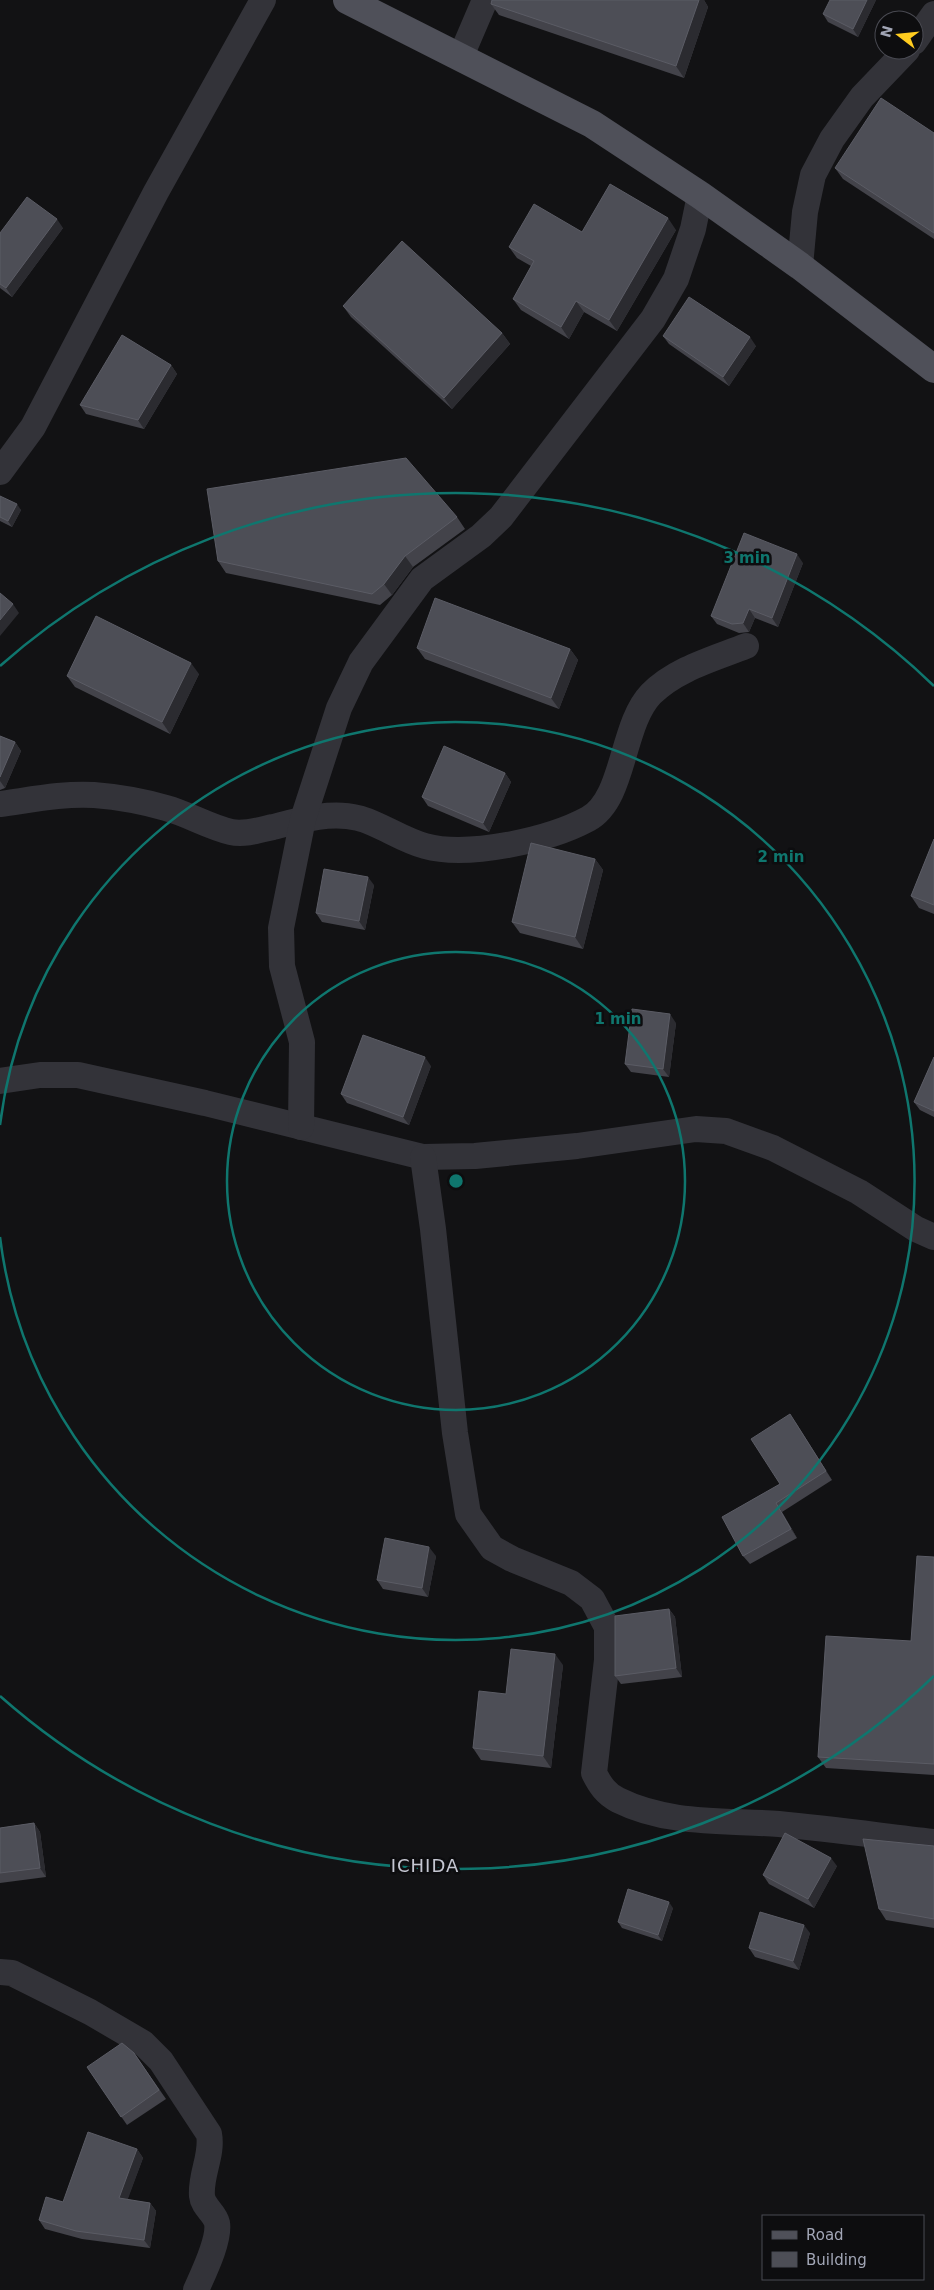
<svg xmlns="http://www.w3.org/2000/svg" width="934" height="2290" font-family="'DejaVu Sans',sans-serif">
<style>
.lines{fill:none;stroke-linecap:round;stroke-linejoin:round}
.minor{stroke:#333339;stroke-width:26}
.major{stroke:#4f5059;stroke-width:28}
.wall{fill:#43434a}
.shaded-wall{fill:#2b2b30}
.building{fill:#4d4e56;stroke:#5b5c65}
.ring{fill:none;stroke:#0f766e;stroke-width:2.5}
.labels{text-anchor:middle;stroke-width:5;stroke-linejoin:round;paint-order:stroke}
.quarter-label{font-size:18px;letter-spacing:1px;fill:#c4c6d1;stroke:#0d0d0f}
.centre{fill:#0f766e;stroke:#0d0d0f;stroke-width:2.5}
.ring-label{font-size:15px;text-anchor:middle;font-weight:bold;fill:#0f766e;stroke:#0d0d0f;stroke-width:5;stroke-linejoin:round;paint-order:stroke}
</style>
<rect width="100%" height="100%" fill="#121214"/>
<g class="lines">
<g class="minor">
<polyline points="914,42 934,14"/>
<polyline points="461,56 485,0"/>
<polyline points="800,266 805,212 813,175 832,139 862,97 907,50"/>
<polyline points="0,472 33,427 156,192 263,0"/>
<path d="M0 804C30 800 64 793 94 795 119 797 142 801 166 808 188 814 209 827 231 832 244 835 260 830 273 827 300 820 330 811 358 818 379 823 402 840 425 846 468 858 549 840 588 819 625 799 621 725 651 694 676 669 713 659 746 646"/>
<polyline points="0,1081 40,1075 78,1075 205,1103 423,1157 475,1156 577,1146 696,1129 726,1131 773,1148 859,1192 916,1229 934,1237"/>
<polyline points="301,1127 302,1042 282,966 281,928 303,819 339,708 361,662 422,579 481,536 501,517 653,319 676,279 693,229 700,195"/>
<path d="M423 1157 433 1229 455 1433 468 1514 492 1548 512 1559 571 1583 592 1599 607 1627V1660L594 1773C600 1785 606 1794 618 1800 668 1825 725 1820 779 1824 831 1829 882 1836 934 1842"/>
<path d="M0 1972 12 1973 90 2012 143 2043 161 2061 209 2134C213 2155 200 2175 202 2196 203 2207 215 2213 217 2223 220 2240 203 2274 196 2290"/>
</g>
<polyline class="major" points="347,0 592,124 700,195 800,266 934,369"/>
</g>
<g class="wall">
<polygon points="492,0 704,0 708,7 684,78 499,15 491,4"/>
<polygon points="876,0 858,37 828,22 823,14"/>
<polygon points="934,133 934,239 843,179 835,168"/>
<polygon points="63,228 12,297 0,288 0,233"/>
<polygon points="676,230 617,331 584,312 569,339 521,310 513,299 531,266 517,258 509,247 582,232"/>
<polygon points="343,306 502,333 510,344 452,409 351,317"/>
<polygon points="663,336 756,346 729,386 669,344"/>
<polygon points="171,365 177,374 144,429 86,414 80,405"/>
<polygon points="0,496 21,510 12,527 0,521"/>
<polygon points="457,517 465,529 413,567 392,595 380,605 226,573 218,561"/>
<polygon points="803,563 778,627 755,618 749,632 739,633 717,624 711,616"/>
<polygon points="417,648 570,649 578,660 559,709 425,659"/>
<polygon points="199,674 170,734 75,687 67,676"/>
<polygon points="0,736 15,742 21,751 5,788 0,790"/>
<polygon points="505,773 511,782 489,832 428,806 422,797"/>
<polygon points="934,839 934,914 919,908 911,896"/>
<polygon points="595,859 603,870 583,949 520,933 512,922"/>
<polygon points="374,885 365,930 322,922 316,913"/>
<polygon points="676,1023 669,1077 631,1072 625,1064"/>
<polygon points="934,1057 934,1117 920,1110 914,1102"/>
<polygon points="431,1066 409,1125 347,1103 341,1094"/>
<polygon points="796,1423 832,1480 782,1512 797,1538 750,1564 743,1556 780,1484"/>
<polygon points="436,1556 428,1597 383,1589 377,1580"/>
<polygon points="934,1557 934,1775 826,1768 818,1757 911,1641"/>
<polygon points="669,1609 675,1617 682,1677 621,1684 615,1676"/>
<polygon points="563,1665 551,1768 481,1760 473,1748 506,1694"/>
<polygon points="34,1823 40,1832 46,1877 0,1883 0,1828"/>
<polygon points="934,1846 934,1928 886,1920 879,1909"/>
<polygon points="837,1866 814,1908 769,1884 763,1875"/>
<polygon points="673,1908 662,1941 622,1928 618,1922"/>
<polygon points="810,1933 799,1970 755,1957 749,1948"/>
<polygon points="134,2053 166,2099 127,2125 87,2067"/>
<polygon points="137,2149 143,2158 127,2200 150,2203 156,2211 150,2248 82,2239 45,2229 39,2220"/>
</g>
<g class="shaded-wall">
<polygon points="699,0 704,0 708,7 684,78 676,66"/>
<polygon points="867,0 876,0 858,37 853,29"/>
<polygon points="668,218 676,230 617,331 609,320"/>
<polygon points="57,219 63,228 12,297 6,288"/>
<polygon points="576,301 584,312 569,339 561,327"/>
<polygon points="502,333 510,344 452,409 444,398"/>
<polygon points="750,337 756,346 729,386 723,377"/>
<polygon points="171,365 177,374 144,429 138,420"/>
<polygon points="17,504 21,510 12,527 8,521"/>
<polygon points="797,554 803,563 778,627 772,618"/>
<polygon points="405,556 413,567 392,595 384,584"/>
<polygon points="13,604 19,613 0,636 0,620"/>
<polygon points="749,609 755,618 749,632 743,623"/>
<polygon points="570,649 578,660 559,709 551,698"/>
<polygon points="191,663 199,674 170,734 162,722"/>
<polygon points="15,742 21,751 5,788 0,781 0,777"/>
<polygon points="505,773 511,782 489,832 483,823"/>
<polygon points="595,859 603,870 583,949 575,937"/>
<polygon points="368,877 374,885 365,930 359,921"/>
<polygon points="670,1014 676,1023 669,1077 663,1069"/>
<polygon points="425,1057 431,1066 409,1125 403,1117"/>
<polygon points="790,1414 796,1423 832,1480 826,1471"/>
<polygon points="776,1503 782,1512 797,1538 791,1529"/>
<polygon points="429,1547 436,1556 428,1597 422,1588"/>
<polygon points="669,1609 675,1617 682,1677 676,1668"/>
<polygon points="555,1654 563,1665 551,1768 543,1756"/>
<polygon points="34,1823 40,1832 46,1877 40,1868"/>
<polygon points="831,1858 837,1866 814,1908 808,1899"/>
<polygon points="669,1902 673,1908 662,1941 658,1935"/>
<polygon points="804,1925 810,1933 799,1970 793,1961"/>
<polygon points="137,2149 143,2158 125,2207 119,2198"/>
<polygon points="150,2203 156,2211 150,2248 144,2240"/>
</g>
<g class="building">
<polygon points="492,0 699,0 676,66 491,4"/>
<polygon points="830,0 867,0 853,29 823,14"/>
<polygon points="881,98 934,133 934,233 835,168"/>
<polygon points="610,184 668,218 609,320 576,301 561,327 513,299 534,261 509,247 534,204 582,232"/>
<polygon points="27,197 57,219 6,288 0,284 0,233"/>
<polygon points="402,241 502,333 444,398 343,306"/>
<polygon points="689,297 750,337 723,377 663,336"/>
<polygon points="122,335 171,365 138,420 80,405"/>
<polygon points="406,458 457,517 405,556 384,584 372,594 218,561 207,489"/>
<polygon points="0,496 17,504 8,521 0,517"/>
<polygon points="744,533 797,554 772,618 749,609 743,623 732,624 711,616"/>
<polygon points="0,593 13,604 0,620"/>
<polygon points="435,598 570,649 551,698 417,648"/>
<polygon points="96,616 191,663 162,722 67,676"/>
<polygon points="0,736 15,742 0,777"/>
<polygon points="444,746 505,773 483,823 422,797"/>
<polygon points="934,839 934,905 911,896"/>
<polygon points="531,843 595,859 575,937 512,922"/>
<polygon points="324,869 368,877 359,921 316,913"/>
<polygon points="632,1009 670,1014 663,1069 625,1064"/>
<polygon points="363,1035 425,1057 403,1117 341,1094"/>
<polygon points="934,1057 934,1111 914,1102"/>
<polygon points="790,1414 826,1471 776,1503 791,1529 743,1556 722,1517 780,1484 751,1439"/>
<polygon points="385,1538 429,1547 422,1588 377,1580"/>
<polygon points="917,1556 934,1557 934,1764 818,1757 826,1636 911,1641"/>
<polygon points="669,1609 676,1668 615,1676 615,1616"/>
<polygon points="511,1649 555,1654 543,1756 473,1748 479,1691 506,1694"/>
<polygon points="34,1823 40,1868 0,1873 0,1828"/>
<polygon points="785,1833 831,1858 808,1899 763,1875"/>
<polygon points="863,1839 934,1846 934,1919 879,1909"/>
<polygon points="628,1889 669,1902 658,1935 618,1922"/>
<polygon points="760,1912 804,1925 793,1961 749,1948"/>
<polygon points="122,2043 134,2053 159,2090 121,2117 87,2067"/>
<polygon points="88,2132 137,2149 119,2198 150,2203 144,2240 76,2231 39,2220 46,2197 63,2202"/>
</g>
<g class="ring">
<circle cx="456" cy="1181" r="229"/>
<path d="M0 1125A459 459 0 1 1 0 1237"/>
<path d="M934 1676A688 688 0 0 1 0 1696M0 666A688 688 0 0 1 934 686"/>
</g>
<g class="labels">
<g class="quarter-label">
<text x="425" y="1872">ICHIDA</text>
</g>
</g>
<circle cx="456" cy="1181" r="8" class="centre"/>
<g class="ring-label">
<text x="747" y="563">3 min</text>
<text x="781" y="862">2 min</text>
<text x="618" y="1024">1 min</text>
</g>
<rect x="762" y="2215" width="162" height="65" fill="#0d0d0f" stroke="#494a52"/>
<rect x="772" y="2231" width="25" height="8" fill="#4f5059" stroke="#494a52"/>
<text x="806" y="2240" font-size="15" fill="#a2a6b6">Road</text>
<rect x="772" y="2252" width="25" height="15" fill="#4d4e56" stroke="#494a52"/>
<text x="806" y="2265" font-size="15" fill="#a2a6b6">Building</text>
<g transform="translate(899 35) rotate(286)"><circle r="24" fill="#0d0d0f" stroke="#494a52"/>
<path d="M0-4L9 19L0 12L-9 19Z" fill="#ffcc1f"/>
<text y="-8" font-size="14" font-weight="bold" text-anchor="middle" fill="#a2a6b6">N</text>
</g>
</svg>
